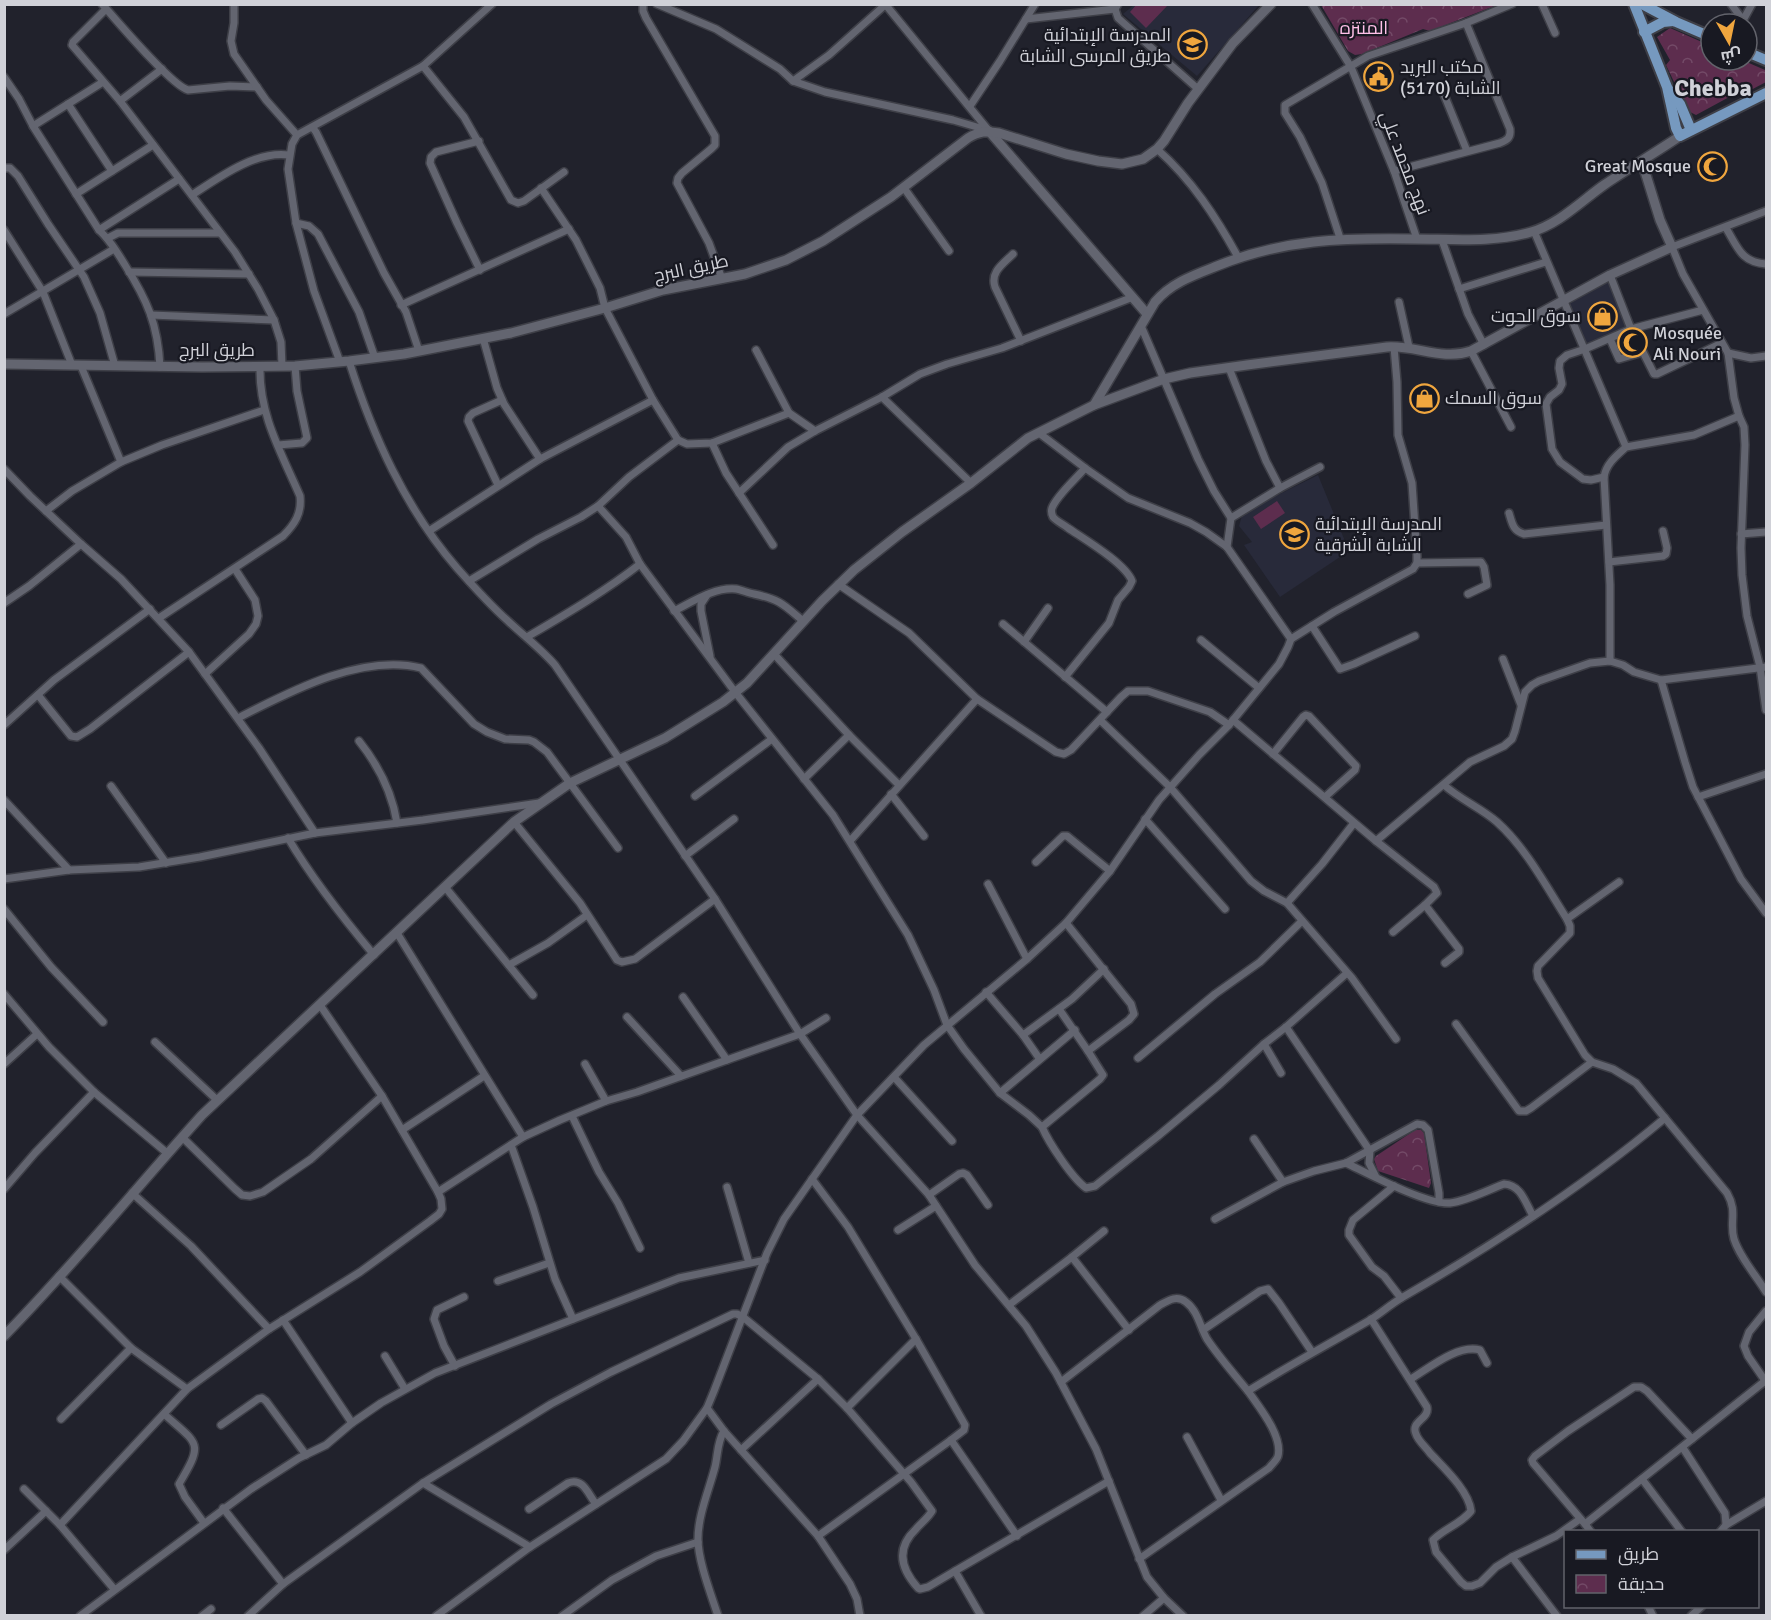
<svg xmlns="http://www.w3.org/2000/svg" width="1771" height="1620" font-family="Signika,Cairo,sans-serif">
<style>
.built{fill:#282a3a}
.grass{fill:#5d2d4e}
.park{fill:url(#park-crowns)}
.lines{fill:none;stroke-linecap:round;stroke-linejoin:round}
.street-casing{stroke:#3e3f47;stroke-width:10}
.secondary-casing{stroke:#3e3f47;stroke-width:12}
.primary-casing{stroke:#3e3f47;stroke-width:14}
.street{stroke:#636570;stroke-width:7}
.secondary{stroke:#636570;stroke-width:9}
.primary{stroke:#7699bf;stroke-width:10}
.labels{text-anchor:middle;stroke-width:4.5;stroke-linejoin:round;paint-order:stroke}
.park-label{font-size:18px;fill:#fec0e8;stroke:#181922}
.poi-label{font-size:18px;fill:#d0d1d8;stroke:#181922;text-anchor:start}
.street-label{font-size:18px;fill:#d0d1d8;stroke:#181922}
.district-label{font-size:24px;font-weight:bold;fill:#d0d1d8;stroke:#181922}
</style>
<defs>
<pattern id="park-crowns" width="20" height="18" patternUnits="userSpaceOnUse" patternTransform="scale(1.5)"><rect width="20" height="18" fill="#5d2d4e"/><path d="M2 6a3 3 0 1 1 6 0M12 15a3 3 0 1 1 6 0" fill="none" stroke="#734a67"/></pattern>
</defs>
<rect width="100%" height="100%" fill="#21222c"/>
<g class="built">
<polygon points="1134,5 1259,5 1197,76 1123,14"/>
<polygon points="1615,278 1637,330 1589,351 1568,302"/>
<polygon points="1318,475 1349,551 1280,597 1244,545 1252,542 1239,526 1243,512"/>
</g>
<g class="grass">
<polygon points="1137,4 1168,4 1168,5 1146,28 1130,12"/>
<polygon points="1277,501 1285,513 1261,529 1253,517"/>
</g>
<g class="park">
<polygon points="1321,5 1497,5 1430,31 1423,29 1362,54 1355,55 1348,51"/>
<polygon points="1670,28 1711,46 1711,60 1742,60 1765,70 1766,73 1766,82 1747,92 1744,89 1696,115 1688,111 1666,65 1670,60 1657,37"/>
<polygon points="1415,1130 1421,1130 1424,1133 1431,1183 1429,1188 1378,1171 1374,1159 1376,1156"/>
</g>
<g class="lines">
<defs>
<g id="street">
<path d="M102 4C117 21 172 86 188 90L230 86 257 87"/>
<polyline points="234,4 234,23 231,41 234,54 266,100 297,135"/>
<polyline points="643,4 643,11 646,18 715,136 715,145 711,149 682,173 678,178 677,183 709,243 722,279"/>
<polyline points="657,4 716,29 780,69 793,81 825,92 953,120 987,130"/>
<polyline points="885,4 989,131"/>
<polyline points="1118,4 1115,9 1118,18 1198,89"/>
<polyline points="1312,4 1351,67 1394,171 1417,239"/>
<polyline points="1542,4 1555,33"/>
<polyline points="1731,4 1743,20"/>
<polyline points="106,9 73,42 72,45 120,101 235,252 258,289 274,320 281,342 282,366"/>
<polyline points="1026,19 1115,9"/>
<polyline points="1741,24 1752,4"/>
<polyline points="423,66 464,117 511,200 518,203 524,201 564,172"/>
<path d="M4 77 19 99 33 126 99 230C110 240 117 252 125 265 147 300 158 324 160 367"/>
<polyline points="793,81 829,55 885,5"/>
<polyline points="1443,92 1467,151"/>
<polyline points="120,101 162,69"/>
<polyline points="68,104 112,171"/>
<polyline points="970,106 1000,61 1035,4"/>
<polyline points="33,126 103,82"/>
<polyline points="313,128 316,132 384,273 406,312 419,351"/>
<polyline points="479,141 436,152 431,157 430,163 457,223 480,270"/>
<path d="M1157 149C1192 180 1216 217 1238 257"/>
<polyline points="4,168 10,168 18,176 48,224 84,277 100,313 115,366"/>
<path d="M1394 171 1500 143C1508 140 1511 137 1510 129L1466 23"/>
<polyline points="541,188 576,240 600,288 605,308 653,400 678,440 687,444 712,443 789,413"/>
<polyline points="904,188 949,251"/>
<polyline points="76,194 153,145"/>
<path d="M192 195C218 178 256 150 289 155"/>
<polyline points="1766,211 1672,247 1683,274 1728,353 1734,398 1739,416 1744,427 1745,445 1741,548 1742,575 1747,616 1760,667 1766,710"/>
<polyline points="296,223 309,226 318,234 359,312 375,358"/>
<path d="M1726 228C1738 248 1741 262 1766 264"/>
<polyline points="4,230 43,292 72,365"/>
<polyline points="99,230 179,179"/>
<path d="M1534 231 1626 447C1616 456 1606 464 1604 477L1610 585V661"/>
<polyline points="108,238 118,233 220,233"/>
<polyline points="1340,238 1322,183 1300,137 1285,113 1285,105 1368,56 1466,23 1512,4"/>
<polyline points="1442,240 1468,314 1484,345"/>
<path d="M1013 254C1003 264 990 272 995 287L1021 341"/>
<polyline points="129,272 249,274"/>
<polyline points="1610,275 1631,329"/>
<polyline points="1459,289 1546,262"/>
<polyline points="1399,302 1409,347"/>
<polyline points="401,305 569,229"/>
<polyline points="4,314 114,249"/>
<polyline points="151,315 274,320"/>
<polyline points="1141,326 1198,459 1214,491 1231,518 1227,547"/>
<polyline points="483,338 497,388 504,404 540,459"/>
<polyline points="1610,339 1619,359 1643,352 1654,374 1657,374 1722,343"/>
<polyline points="756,350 789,413 815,431"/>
<polyline points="1471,351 1511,427"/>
<polyline points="1728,353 1751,358 1766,356"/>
<path d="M349 361C373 436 405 508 457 568 473 586 490 605 508 621 524 636 541 649 555 665L715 899 800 1034 857 1115 929 1195 975 1265 1026 1326 1056 1373 1096 1449 1147 1577 1164 1598 1183 1616"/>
<polyline points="340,362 314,291 296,223 288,169 292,144 297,135 423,66 492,4"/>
<polyline points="81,366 121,462"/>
<polyline points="1229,368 1266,461 1280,488"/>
<polyline points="882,397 971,483"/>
<polyline points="1039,433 1085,468 1128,498 1190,523 1206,532 1227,547 1291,639"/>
<polyline points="678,440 629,477 598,506 626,537 640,564 735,692 833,815 908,935 934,990 947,1025 964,1049 1000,1093 1029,1115 1042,1127"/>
<polyline points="712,443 726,473 773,545"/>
<polyline points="278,445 302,443 307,438 297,391 295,366"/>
<polyline points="1626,447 1694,435 1739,416"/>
<polyline points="4,469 30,496 81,544 121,579 189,652 259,748 315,833"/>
<polyline points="1604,477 1591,480 1583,479 1560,462 1552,449 1546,404 1550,397 1559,390 1562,384 1559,368 1560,361 1567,355 1585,349 1631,329 1703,310"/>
<polyline points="498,485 468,421 469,417 473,413 502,400"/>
<polyline points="739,493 788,447 815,431 882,397 920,374 947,364 1002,348 1133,297"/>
<polyline points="46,511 72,491 121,462 162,445 264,410"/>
<path d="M1509 513C1512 523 1513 531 1524 534L1606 525"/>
<polyline points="1231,518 1280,488 1320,467"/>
<polyline points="429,531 540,459 653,400"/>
<polyline points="1741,534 1766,532"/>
<polyline points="1609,562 1663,556 1666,554 1667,548 1663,531"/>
<polyline points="1417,563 1481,562 1484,567 1487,585 1468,594"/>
<polyline points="469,581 538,539 581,517 598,506"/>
<polyline points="838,584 909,633 977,699 1056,752 1064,754 1071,750 1121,697 1128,691 1148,691 1210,712 1229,725"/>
<polyline points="707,595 701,604 701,611 710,656"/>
<polyline points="4,603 29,586 81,544"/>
<path d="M674 611C692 602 714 587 736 589 742 590 748 593 754 594 781 600 783 604 803 621"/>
<path d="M159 618 283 536C295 524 302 513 300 496 281 452 259 415 260 367"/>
<polyline points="1003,624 1107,712"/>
<polyline points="1312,626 1340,669 1354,664 1415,636"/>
<path d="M527 637C566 614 604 592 640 564"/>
<polyline points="1201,640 1259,688"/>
<polyline points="1024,642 1048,608"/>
<polyline points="774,654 849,735 899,785"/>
<polyline points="1503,659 1521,705"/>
<polyline points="205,674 249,634 256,624 258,616 255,600 235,569"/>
<path d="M1065 677 1109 623 1118 600 1129 587 1132 581C1125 563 1084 539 1068 528 1063 524 1056 521 1053 517 1051 513 1051 511 1052 508 1057 495 1076 479 1085 468"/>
<polyline points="1661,680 1685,762 1693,787 1741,879 1766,913"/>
<polyline points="38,695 71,736 77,737 90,729 189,652"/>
<path d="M238 718C289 692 362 653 421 668L474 724 487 732 505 739 529 740 534 742 547 752 618 848"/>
<polyline points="1100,720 1170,787 1251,881 1264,891 1287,903 1352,978 1396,1039"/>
<polyline points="1233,720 1376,841 1470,762 1504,746 1512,739 1515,731 1525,692 1532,685 1539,681 1590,663 1610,661 1623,665 1634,672 1661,680 1766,667"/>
<polyline points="4,725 54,680 150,609"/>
<path d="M359 741C379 766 392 792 397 823"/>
<polyline points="1273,754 1303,717 1306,715 1309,716 1356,766 1355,770 1325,797"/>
<polyline points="804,779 849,735"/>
<path d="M1444 785C1461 800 1481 808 1497 822 1526 848 1546 886 1567 919L1570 926V933L1538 966 1537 971 1538 978 1585 1055 1592 1062 1613 1069 1636 1083 1727 1193C1738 1212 1729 1222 1734 1239 1740 1258 1756 1275 1766 1292"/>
<polyline points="111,786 166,863"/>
<polyline points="891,794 924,836"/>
<polyline points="695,796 772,739"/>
<polyline points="1698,797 1766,774"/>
<polyline points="4,800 69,870"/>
<polyline points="1145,819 1225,909"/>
<polyline points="514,822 580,903 617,960 622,962 635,959 715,899"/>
<path d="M288 838C313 880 343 918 374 955"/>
<polyline points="850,841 977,699"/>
<polyline points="1376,841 1434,887 1437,893 1425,905 1393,932"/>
<polyline points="685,856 734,819"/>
<polyline points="1036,862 1063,836 1067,836 1110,871"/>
<polyline points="4,879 69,870 139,867 200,857 315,833 423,820 539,803"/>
<polyline points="988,884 1027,959"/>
<polyline points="445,887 533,995"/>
<polyline points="1287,903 1322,864 1354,823"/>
<polyline points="1425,905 1459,949 1459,952 1445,963"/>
<polyline points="4,909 51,967 103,1022"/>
<polyline points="1567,919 1619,882"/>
<path d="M1066 923 1131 1004 1134 1014 1129 1020 1088 1051 1103 1075 1100 1079 1042 1127C1049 1143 1072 1178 1086 1188L1095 1186 1158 1136 1219 1085 1264 1044 1286 1027 1347 973"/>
<polyline points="397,933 523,1137"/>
<polyline points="509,965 548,943 587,915"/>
<polyline points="986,992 1023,1035 1072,999 1104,969"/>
<polyline points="4,994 49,1047 94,1092 167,1153"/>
<polyline points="683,997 727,1060"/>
<polyline points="1059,1009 1088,1051"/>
<polyline points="627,1017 681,1076"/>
<polyline points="1456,1024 1519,1111 1526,1111 1531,1108 1592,1062"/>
<polyline points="1286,1027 1370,1151 1369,1163 1376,1177"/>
<polyline points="1023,1035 1039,1058"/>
<polyline points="155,1042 217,1100"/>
<polyline points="1264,1044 1281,1073"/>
<polyline points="1138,1058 1215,994 1260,962 1302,921"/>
<polyline points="4,1064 37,1034"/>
<polyline points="585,1064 606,1101"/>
<polyline points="894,1077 952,1141"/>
<polyline points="1000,1093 1075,1030"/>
<polyline points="572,1116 599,1172 618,1203 640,1248"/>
<polyline points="402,1130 484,1076"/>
<polyline points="182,1137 235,1189 242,1195 250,1196 263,1192 311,1159 382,1096"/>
<polyline points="1254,1139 1283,1182"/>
<polyline points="511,1145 533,1207 555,1279 573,1319"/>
<path d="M1346 1163C1369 1174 1427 1205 1450 1203 1467 1201 1488 1190 1504 1184 1521 1185 1525 1202 1533 1216"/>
<polyline points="812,1179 848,1227 916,1339 965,1425 964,1430 951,1440 818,1536"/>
<polyline points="1394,1186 1353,1220 1349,1230 1349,1235 1372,1267 1384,1276 1401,1298"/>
<polyline points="727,1187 749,1263"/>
<polyline points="4,1189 35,1153 94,1092"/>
<polyline points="438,1192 523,1137 560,1120 606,1101 637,1092 800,1034 826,1018"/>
<polyline points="132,1193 191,1246 269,1329"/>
<polyline points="929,1195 959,1174 963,1173 967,1175 988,1205"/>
<polyline points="1215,1219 1283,1182 1314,1171 1346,1163 1417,1124 1423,1125 1428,1130 1439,1193 1439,1202"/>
<polyline points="898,1230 936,1206"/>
<polyline points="1104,1231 1072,1257 1129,1330"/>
<polyline points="59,1276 131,1348 187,1389"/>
<polyline points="498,1281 549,1263"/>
<polyline points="1009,1305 1072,1257"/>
<polyline points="1766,1311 1749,1332 1744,1346 1748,1356 1766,1382"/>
<path d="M1371 1319 1427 1407C1430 1419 1410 1421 1416 1434 1418 1441 1426 1447 1430 1453 1444 1468 1469 1491 1471 1511 1461 1524 1445 1528 1433 1540L1436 1552 1461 1582 1466 1586H1472L1480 1583 1496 1567 1512 1557 1556 1536 1580 1519"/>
<polyline points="283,1320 352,1423"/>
<polyline points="1203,1330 1260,1291 1268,1289 1279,1303 1312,1352"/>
<polyline points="385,1356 405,1389"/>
<polyline points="455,1366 444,1346 434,1319 437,1310 464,1297"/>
<path d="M1411 1379C1429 1368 1458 1344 1480 1350L1487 1363"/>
<path d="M1061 1382 1160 1305C1169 1300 1177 1295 1186 1302 1198 1311 1200 1327 1207 1339 1219 1357 1234 1374 1248 1391"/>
<polyline points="707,1408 724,1431 818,1536 850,1584 857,1599 860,1616"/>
<polyline points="847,1408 916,1339"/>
<path d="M164 1414C199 1445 204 1442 179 1484L185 1497 204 1523"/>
<polyline points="61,1419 131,1348"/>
<polyline points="221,1425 258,1399 262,1398 266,1401 306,1455"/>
<polyline points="1187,1437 1221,1500"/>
<polyline points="951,1440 1017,1536"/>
<polyline points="1683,1448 1725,1513 1726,1525 1720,1532"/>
<polyline points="741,1450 818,1379"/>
<polyline points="1642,1479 1682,1532"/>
<polyline points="423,1483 530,1547"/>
<polyline points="24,1489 60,1525 114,1589"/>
<polyline points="223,1508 283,1584"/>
<path d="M529 1509 568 1483C583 1477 588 1494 596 1504"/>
<polyline points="1585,1524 1533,1463 1532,1460 1535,1456 1568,1431 1634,1387 1641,1387 1647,1391 1692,1439"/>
<polyline points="60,1525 187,1389 269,1329 360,1272 430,1221 439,1214 442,1209 441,1199 438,1192 382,1096 320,1005"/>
<polyline points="1726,1525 1766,1501"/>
<polyline points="1591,1532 1585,1524 1765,1381"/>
<polyline points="4,1550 46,1511"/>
<polyline points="1512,1557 1557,1616"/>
<path d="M1139 1559 1269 1468C1272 1464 1277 1460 1278 1456 1283 1436 1259 1407 1248 1391 1288 1366 1329 1344 1370 1320 1381 1313 1391 1304 1403 1297 1495 1244 1584 1186 1665 1118"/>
<polyline points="1648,1606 1653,1616"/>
<polyline points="80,1616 251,1489 299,1458 326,1445 352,1423 381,1403 435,1373 679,1278 765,1260"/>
<polyline points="202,1616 211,1609"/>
<path d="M248 1616 283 1584 423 1483 551 1404 611 1372 733 1314H737L743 1317 818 1379 847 1408 911 1482 932 1511C928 1518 921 1523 916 1529 896 1548 900 1568 918 1588L920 1589 928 1587 955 1571"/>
<polyline points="436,1616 530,1547 666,1459 683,1441 707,1408 714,1391 767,1253 784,1219 857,1115 924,1045 1027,959 1066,923 1110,871 1159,800 1199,755 1229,725 1279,664 1288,647 1291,639 1334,612 1413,569 1417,563 1417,556 1412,483 1398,435 1397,382 1394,347"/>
<polyline points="562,1616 612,1580 656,1556 698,1542"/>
<path d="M718 1616C711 1594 698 1561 698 1539 698 1515 709 1490 715 1467 718 1455 717 1442 724 1431"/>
<polyline points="981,1616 955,1571 1109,1481"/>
<polyline points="1143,1616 1164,1598"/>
<polyline points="1691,1616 1702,1606"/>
</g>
<g id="secondary">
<polyline points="989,131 1147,314"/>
<path d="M4 364 202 367 295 366 349 361 404 354 511 333 605 308 663 290 745 274 786 260 823 241 891 197 968 138C979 131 987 131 999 133L1066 154 1098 161 1122 164 1143 159 1157 149 1164 141 1188 103 1233 43 1271 4"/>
<path d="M1094 405 1155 302C1171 283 1194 275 1217 266 1284 239 1342 238 1413 239 1452 239 1494 243 1531 232 1559 224 1580 202 1604 185 1629 168 1655 153 1680 136"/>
<path d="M4 1336C73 1266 136 1188 202 1115L514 822 570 783 665 738 723 702 747 683 822 601 854 570 902 532 971 483 1028 438 1094 405 1164 379 1190 373 1247 365 1387 347C1416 345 1442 361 1471 351L1610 275 1672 247 1660 220 1642 162"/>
</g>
<g id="primary">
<polyline points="1634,4 1667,87 1676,128 1680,136 1766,93"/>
<polyline points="1642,4 1676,22 1711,37"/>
<polyline points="1644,32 1663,22 1673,21"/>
<polyline points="1747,52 1766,60"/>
<polyline points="1669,90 1680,104 1691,130"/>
</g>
</defs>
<use href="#street" class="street-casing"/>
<use href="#secondary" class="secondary-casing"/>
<use href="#primary" class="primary-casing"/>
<use href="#street" class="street"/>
<use href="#secondary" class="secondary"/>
<use href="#primary" class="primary"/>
</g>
<defs>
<symbol id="school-ring" viewBox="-11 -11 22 22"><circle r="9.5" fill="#181922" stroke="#f0a63e" stroke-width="1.5"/><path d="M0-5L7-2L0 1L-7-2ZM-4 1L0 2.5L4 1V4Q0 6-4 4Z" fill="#f0a63e"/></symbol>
<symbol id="civic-ring" viewBox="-11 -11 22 22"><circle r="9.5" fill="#181922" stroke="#f0a63e" stroke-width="1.5"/><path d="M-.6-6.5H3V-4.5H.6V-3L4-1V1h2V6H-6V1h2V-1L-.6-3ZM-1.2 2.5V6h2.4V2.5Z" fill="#f0a63e"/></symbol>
<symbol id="mosque-ring" viewBox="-11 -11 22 22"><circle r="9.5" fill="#181922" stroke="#f0a63e" stroke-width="1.5"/><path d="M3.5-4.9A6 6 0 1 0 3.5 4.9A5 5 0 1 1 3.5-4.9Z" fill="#f0a63e"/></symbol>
<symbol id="shop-ring" viewBox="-11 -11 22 22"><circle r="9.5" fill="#181922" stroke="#f0a63e" stroke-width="1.5"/><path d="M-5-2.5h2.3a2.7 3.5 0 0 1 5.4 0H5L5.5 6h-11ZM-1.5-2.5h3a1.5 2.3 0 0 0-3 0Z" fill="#f0a63e"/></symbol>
</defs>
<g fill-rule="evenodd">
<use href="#school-ring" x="1176" y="28" width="33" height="33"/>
<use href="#civic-ring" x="1362" y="60" width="33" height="33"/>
<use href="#mosque-ring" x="1696" y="150" width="33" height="33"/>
<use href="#shop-ring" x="1586" y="300" width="33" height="33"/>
<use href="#mosque-ring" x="1616" y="326" width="33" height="33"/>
<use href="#shop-ring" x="1408" y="382" width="33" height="33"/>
<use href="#school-ring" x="1278" y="518" width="33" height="33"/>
</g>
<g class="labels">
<g class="park-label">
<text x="1364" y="34">المنتزه</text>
</g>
<g class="poi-label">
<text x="1171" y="41" text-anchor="end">المدرسة الإبتدائية<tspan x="1171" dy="21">طريق المرسى الشابة</tspan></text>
<text x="1400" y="73">مكتب البريد<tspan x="1400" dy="21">الشابة (5170)</tspan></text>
<text x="1691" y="172" text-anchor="end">Great Mosque</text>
<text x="1581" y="322" text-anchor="end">سوق الحوت</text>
<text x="1653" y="339">Mosquée<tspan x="1653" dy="21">Ali Nouri</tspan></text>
<text x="1445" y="404">سوق السمك</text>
<text x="1315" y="530">المدرسة الإبتدائية<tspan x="1315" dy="21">الشابة الشرقية</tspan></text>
</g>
<g class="street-label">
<text transform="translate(1405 163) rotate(69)" y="6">نهج محمد علي</text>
<text transform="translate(691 268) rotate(-12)" y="6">طريق البرج</text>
<text x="217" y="356">طريق البرج</text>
</g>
<g class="district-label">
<text x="1713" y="96">Chebba</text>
</g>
</g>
<rect width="1771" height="1620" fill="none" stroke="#d0d1d8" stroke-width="12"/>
<rect x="1564" y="1530" width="195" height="78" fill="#181922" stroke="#62636b" stroke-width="1.5"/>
<rect x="1576" y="1550" width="30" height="9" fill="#7699bf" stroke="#62636b" stroke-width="1.5"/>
<text x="1618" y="1560" font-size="18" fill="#d0d1d8">طريق</text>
<rect x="1576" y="1575" width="30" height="18" fill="url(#park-crowns)" stroke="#62636b" stroke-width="1.5"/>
<text x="1618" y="1590" font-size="18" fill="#d0d1d8">حديقة</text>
<g transform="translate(1729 42) rotate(171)"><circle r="28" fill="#181922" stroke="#62636b" stroke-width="1.5"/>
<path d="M0-4.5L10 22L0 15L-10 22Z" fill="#f0a63e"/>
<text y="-9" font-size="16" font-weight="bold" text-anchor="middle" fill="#d0d1d8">ش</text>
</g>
</svg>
